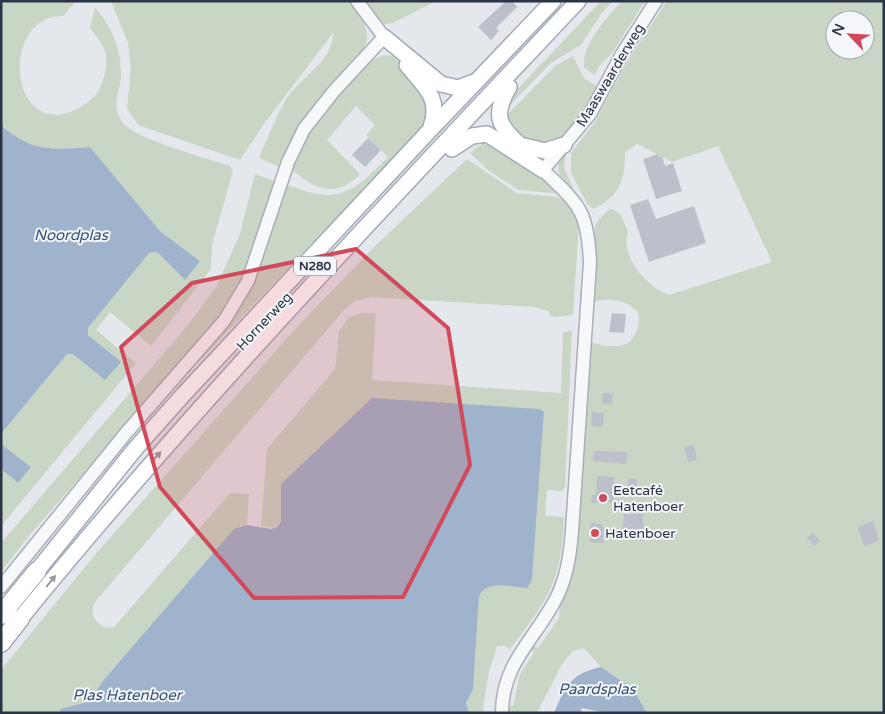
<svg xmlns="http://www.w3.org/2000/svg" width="885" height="714" font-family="'Varela Round',sans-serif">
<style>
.green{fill:#c9d6c5;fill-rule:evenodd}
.water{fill:#9fb4cc}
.building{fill:#bbc0ca}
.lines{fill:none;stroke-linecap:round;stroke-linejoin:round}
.minor-casing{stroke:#a9aeb7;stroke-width:15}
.major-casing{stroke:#a3abb8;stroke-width:18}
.highway-casing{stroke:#8b94a3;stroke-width:20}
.minor{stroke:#f7f8fa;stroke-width:12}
.major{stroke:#fff;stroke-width:15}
.highway{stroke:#fff;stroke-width:18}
.oneway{fill:#959aa2}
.marked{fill:#d1495b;fill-opacity:0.2;stroke:#d1495b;stroke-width:4;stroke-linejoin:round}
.poi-dot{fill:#d1495b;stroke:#f4f6f9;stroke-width:2}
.labels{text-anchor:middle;stroke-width:4;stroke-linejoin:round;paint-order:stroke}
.shield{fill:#f4f6f9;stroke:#676e7b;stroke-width:1}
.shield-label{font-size:12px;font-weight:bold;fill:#2b3445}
.street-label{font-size:14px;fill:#2b3445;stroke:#f4f6f9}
.poi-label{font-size:14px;fill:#2b3445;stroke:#f4f6f9;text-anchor:start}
.water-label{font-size:15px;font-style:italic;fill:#34527a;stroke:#f4f6f9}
</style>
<rect width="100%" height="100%" fill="#e4e7ec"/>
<g class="green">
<path d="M5 1H76L63 16C0 16 8 137 73 111 86 105 97 97 102 83 111 57 106 48 90 28L95 7C111 27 121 47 121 73 122 93 108 103 124 124 136 139 209 159 230 166L233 171 212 245 211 269 151 346 110 312 96 330 136 363 1 526V469L18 483 31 467 1 444V434L67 354 73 353 105 380 120 362 88 335V328L149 253 157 252 185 280 200 261 160 231 90 147C52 150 31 152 1 125V5Z"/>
<path d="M111 1H351C357 12 369 27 367 40 363 62 318 98 304 119 294 134 288 151 282 168L259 158C267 139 275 119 285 101 299 77 333 63 333 33L266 121 240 160 138 125 127 108 131 67 128 43Z"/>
<polygon points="365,1 436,1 393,23 385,24 375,16"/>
<polygon points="601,1 613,1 601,14 581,45 552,62 505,110 511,96"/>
<path d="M622 1H645L613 52 599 66 595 75 584 68C582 43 606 19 622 1Z"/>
<path d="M667 1H884V713H647L633 689 601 667 584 648 573 651 562 664 537 713H506V706H513L520 674 534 653 527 648 531 644 538 648 559 618 560 602 574 566 590 342C608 347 630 352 637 330 639 323 640 317 637 311 623 298 607 297 590 303L595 261 594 231 596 223 608 210 613 209 621 215 628 232C620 257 646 286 669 295L772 262 718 146 672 162 637 144 625 152C625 179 621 195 594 209L588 205 571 173V153L595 122 628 60ZM835 20H865V50H835Z"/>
<path d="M386 55 393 56C414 79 437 96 422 128L196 365 219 334 258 268 286 185C299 188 313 195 327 195 353 196 371 173 388 157L366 135 375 125 356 106 327 140 360 174C336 200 312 188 290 168 296 156 301 144 307 133 319 112 363 57 386 55Z"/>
<path d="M573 56 584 78 598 87C585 110 574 133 551 147L526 142 509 123 507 115 555 66Z"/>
<path d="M484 142C504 142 545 180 562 194L519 190 488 170 470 153Z"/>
<path d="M567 149 564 168 575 192C559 176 551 170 567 149Z"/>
<path d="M467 159 517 193 557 197 569 202 579 222 573 315 555 317 550 315 549 311 535 307 371 297 355 301 345 309 95 602C89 615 95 622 106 628L114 627 230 493 249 494 247 525 234 530 101 683 91 701 62 709 59 713H1V670L94 556 296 328 373 248Z"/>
<polygon points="255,174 277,182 242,282 228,308 28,537 1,572 1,543 187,326 216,287 240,234"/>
<path d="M362 313H376L372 380 561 393 563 333 572 330 565 487 562 491 547 490 545 516 564 517C562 581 548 600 510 649L504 646H497L489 672 483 708 485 713H469L466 704 473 690 479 597 486 586 532 580 544 412 281 484V521L274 528 261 526 267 449 335 369 339 331 349 317Z"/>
</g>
<g class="water">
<path d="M1 125C31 152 52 150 90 147L160 231 200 261 185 280 157 252 149 253 88 328V335L121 362 105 380 73 354H67L1 434Z"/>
<path d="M372 398 539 409 544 412 532 580 527 588C511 587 486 579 479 597L473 690 466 703 469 713H59L61 709 91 701 101 683 234 529 247 525 271 529 277 527 281 521V484Z"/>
<polygon points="1,444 31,467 18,483 1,469"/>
<path d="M601 667 633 689 647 713H606L582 708 580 713H554C566 686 570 674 601 667Z"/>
</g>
<g class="building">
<polygon points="506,1 512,1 517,7 496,28 499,31 491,40 478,27"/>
<polygon points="368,138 381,150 365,167 352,155"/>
<polygon points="658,154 659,157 662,156 665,166 673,163 682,191 656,199 643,159"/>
<polygon points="648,199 656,219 694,206 706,243 649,262 630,205"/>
<polygon points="612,313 626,314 624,333 609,332"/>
<polygon points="603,393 613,394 612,404 602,403"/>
<polygon points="592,412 604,413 603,427 591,426"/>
<polygon points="694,445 697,460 688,462 684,447"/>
<polygon points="594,451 627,452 626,464 593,461"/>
<polygon points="597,476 614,477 614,502 591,503 592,495 596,495"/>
<rect x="628" y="479" width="9" height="10"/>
<polygon points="624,514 643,514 644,541 622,539"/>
<polygon points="873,521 879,541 864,546 858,527"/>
<polygon points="590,523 602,524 602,527 604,527 603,543 590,542"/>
<polygon points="813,533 820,541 814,546 807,538"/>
</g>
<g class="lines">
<defs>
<g id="minor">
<polyline points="1,587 126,433 224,321 248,281 288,162 304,129 334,91 384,37 357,1"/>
<path d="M502 713C502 665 532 642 553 604 566 582 570 557 572 531L590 263C588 210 579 205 543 170L590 114 622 54 656 1"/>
</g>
<g id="major">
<polyline points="384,37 441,84 458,88 474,82"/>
<path d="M407 65C425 87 441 98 431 127"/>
<path d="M509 87C491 119 500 126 524 149"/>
<polyline points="520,145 545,151 564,145"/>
<polyline points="452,149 472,136 487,134 543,170"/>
<polyline points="37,571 135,449 183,395 430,130 553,1"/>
<path d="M20 619C195 404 388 203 578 1"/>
</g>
<g id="highway">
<polyline points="1,615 37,571"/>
<polyline points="1,643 20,619"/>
</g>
</defs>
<use href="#minor" class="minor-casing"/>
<use href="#major" class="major-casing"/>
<use href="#highway" class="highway-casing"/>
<use href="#minor" class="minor"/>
<use href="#major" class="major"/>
<use href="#highway" class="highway"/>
</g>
<defs><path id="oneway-solid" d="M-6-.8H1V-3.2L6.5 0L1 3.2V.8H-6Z" transform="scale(1.25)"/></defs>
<g class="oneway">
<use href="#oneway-solid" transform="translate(156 457) rotate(-48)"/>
<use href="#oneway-solid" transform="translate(51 581) rotate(-51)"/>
</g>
<path class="marked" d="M356 249 448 328 470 465 403 597 254 598 160 487 121 347 192 283Z"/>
<g class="poi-dot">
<circle cx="603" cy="498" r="5"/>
<circle cx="595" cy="533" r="5"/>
</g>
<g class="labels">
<rect class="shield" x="294" y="256.5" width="42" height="19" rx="4"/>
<g class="shield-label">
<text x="315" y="270">N280</text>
</g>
<g class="street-label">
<text transform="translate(610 75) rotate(-59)" y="5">Maaswaarderweg</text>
<text transform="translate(264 321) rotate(-47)" y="5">Hornerweg</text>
</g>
<g class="poi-label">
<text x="613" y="495">Eetcafé<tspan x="613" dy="16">Hatenboer</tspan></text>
<text x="605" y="538">Hatenboer</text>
</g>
<g class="water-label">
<text x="71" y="240">Noordplas</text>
<text x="597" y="694">Paardsplas</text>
<text x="127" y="700">Plas Hatenboer</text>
</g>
</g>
<rect width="885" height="714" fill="none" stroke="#2b3445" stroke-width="5"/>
<g transform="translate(850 35) rotate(295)"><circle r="24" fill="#f4f6f9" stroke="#a4a8b1"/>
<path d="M0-4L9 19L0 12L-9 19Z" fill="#d1495b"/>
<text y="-8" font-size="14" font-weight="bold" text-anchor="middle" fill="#2b3445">N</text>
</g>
</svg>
